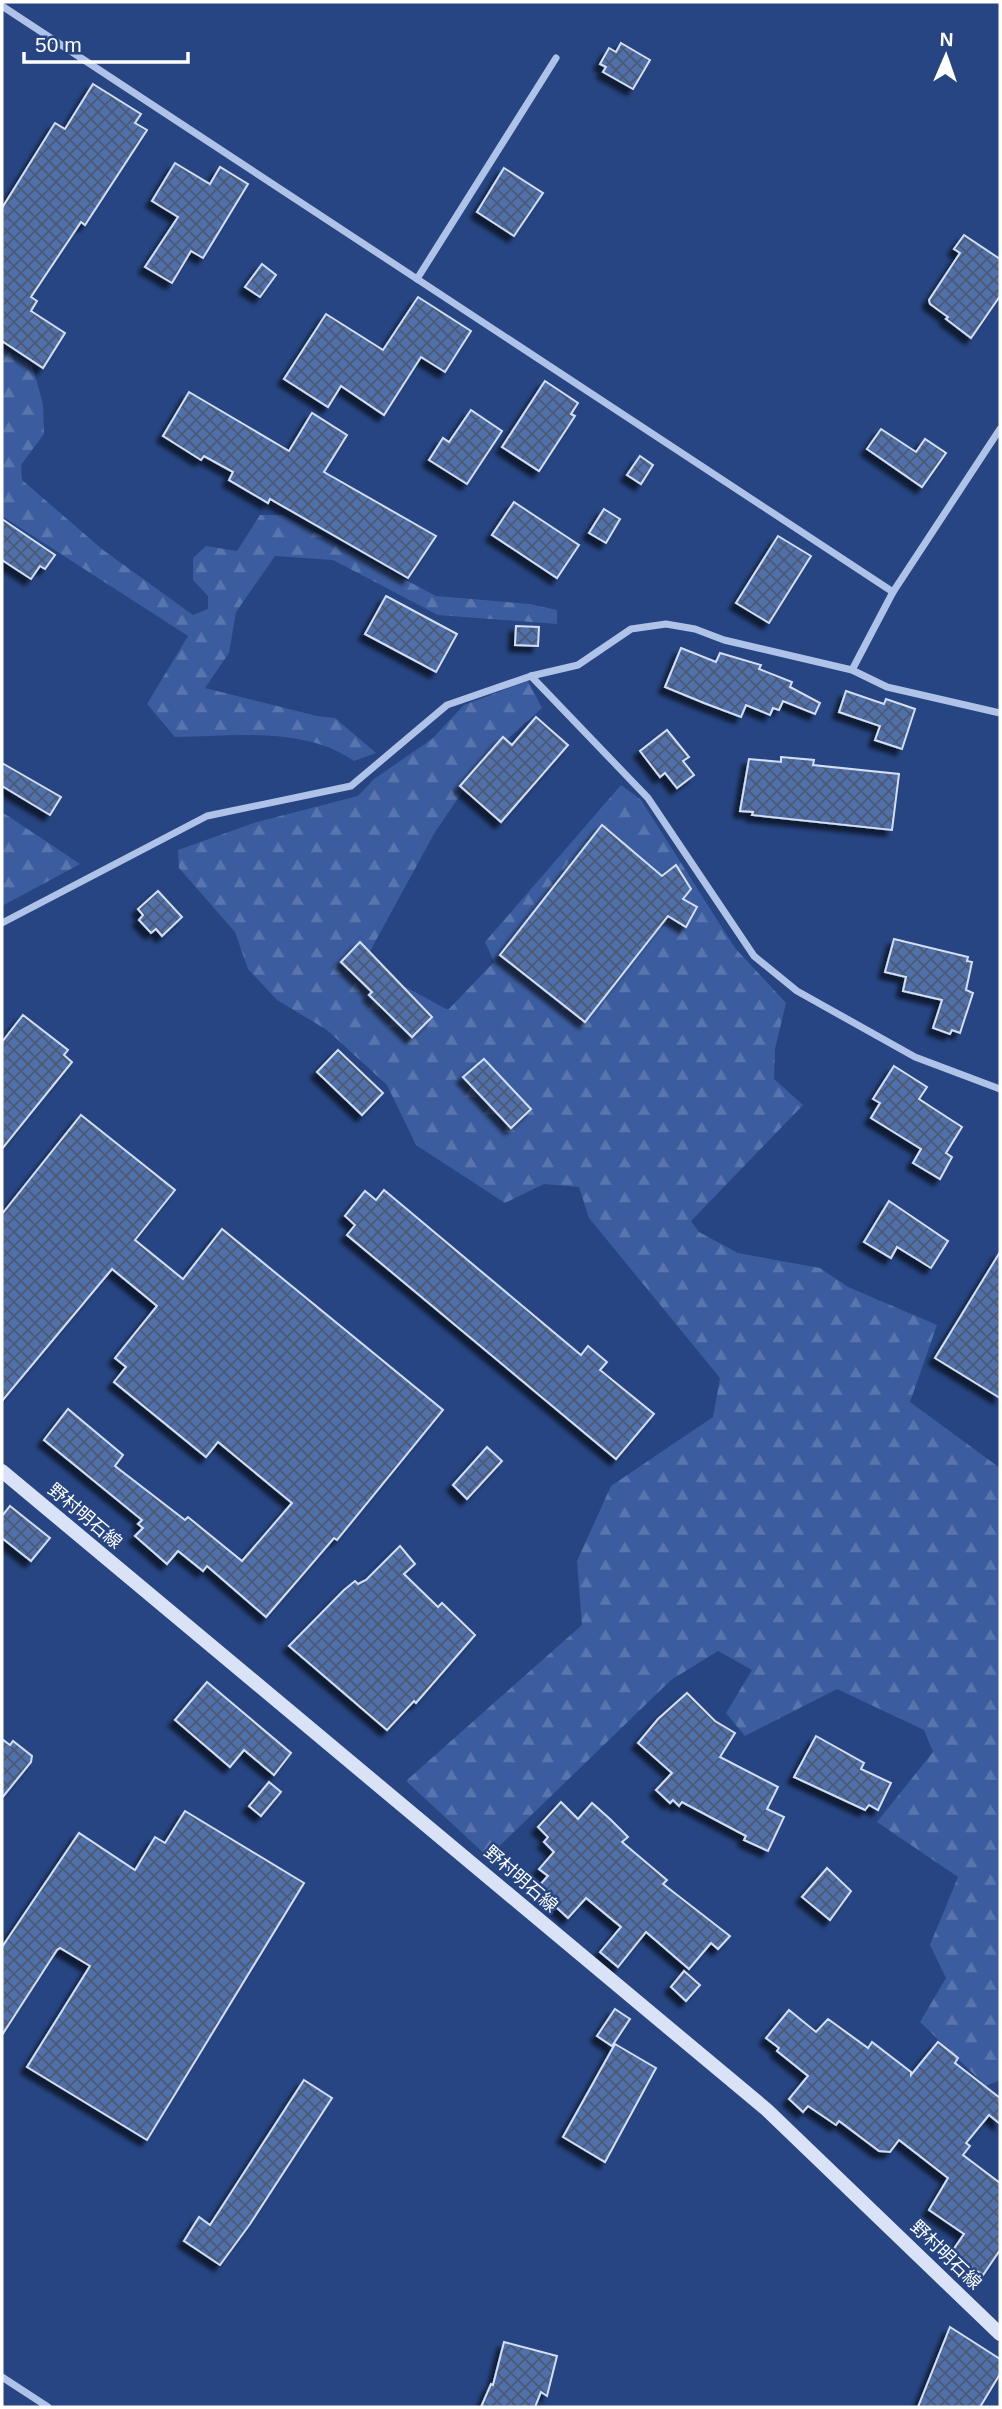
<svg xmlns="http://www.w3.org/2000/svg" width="1002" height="2409" font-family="Arial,'Noto Sans JP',sans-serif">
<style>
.forest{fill:url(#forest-firs)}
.building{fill:url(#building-cross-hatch);stroke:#d2dff5;stroke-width:2;filter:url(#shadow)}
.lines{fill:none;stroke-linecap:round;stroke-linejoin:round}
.minor{stroke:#afc2e7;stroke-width:7}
.secondary{stroke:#d9e2f6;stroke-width:14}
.labels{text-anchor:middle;stroke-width:5;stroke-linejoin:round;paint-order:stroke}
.street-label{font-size:18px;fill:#fff;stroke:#264582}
</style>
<defs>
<pattern id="forest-firs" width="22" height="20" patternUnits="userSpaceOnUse" patternTransform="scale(1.75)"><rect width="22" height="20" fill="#3b5d9f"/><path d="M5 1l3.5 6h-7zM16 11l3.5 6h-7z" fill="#5875ad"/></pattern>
<pattern id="building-cross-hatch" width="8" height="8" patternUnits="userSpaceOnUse" patternTransform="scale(1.75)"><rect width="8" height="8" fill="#4f6fab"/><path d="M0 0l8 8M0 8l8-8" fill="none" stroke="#4d5a72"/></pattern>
<filter id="shadow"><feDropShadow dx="-6" dy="6" stdDeviation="2" flood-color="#0009"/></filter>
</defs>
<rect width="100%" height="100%" fill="#264582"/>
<g class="forest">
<path d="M2 347 32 365 43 404 44 434 21 465 22 480 103 550 193 615 208 609V596L193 580V558L206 546 237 551 260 515H283L436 596 530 604 557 610V624L438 615 333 560 275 556 236 612 229 653 205 688 317 716 335 718 376 753 354 761C304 726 233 736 175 737L147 704 188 636 2 516Z"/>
<polygon points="528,681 542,708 484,760 435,832 363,964 448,1010 494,962 485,942 621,785 641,800 735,948 786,1003 775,1049 774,1079 803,1105 691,1221 699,1232 738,1253 820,1268 848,1287 937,1325 910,1402 1000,1468 1000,2080 986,2086 920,2022 946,1978 930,1945 958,1877 877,1822 933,1752 924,1730 837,1689 745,1736 726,1713 752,1670 718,1651 671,1680 488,1857 406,1781 582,1625 577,1561 611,1486 713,1417 720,1378 589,1218 579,1187 544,1184 505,1203 416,1145 387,1085 327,1030 277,1000 248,969 235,932 179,868 178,850 257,822 358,796 374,779 432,739 464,705"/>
<polygon points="2,812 80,864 2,906"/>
</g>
<g class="building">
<polygon points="621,43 650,60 633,89 603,72 606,67 600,64 609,48 616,52"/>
<polygon points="93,84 141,114 135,123 147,130 85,225 81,222 31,297 37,301 31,311 65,333 43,368 2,341 2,208 55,123 65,129"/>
<polygon points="175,163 210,184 220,167 248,184 203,258 191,251 172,283 145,267 178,217 152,201"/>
<polygon points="504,168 543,193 514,236 477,212"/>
<polygon points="964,235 1000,259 1000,296 971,338 946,319 948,317 930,304 929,300 960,253 954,249"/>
<polygon points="262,264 276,275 260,297 245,287"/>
<polygon points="418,297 471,331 445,372 421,357 384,415 341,386 328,407 284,379 326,314 383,350"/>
<polygon points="545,381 578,403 571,414 575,416 539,471 502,447"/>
<polygon points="189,392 289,451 312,413 347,435 324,472 436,536 408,578 270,499 268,503 229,480 233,472 204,456 201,460 163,436"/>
<polygon points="471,410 502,431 467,484 429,460 443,438 449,442"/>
<polygon points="881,429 916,452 925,439 946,453 922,487 867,449"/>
<polygon points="640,456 653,465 641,484 627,475"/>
<polygon points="514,502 579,545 557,578 492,535"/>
<polygon points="604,509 620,519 606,543 589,533"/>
<polygon points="2,519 55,555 45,569 40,566 31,579 2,560"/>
<polygon points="778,536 811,556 769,623 736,603"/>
<polygon points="386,596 457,634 436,672 365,634"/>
<polygon points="516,626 539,627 538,646 515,645"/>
<polygon points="681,648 716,662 720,653 761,665 759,669 792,682 790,687 820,703 815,714 783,701 779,710 773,708 770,715 746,705 741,717 704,703 665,687"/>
<polygon points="846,691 884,704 886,699 915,709 902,749 875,740 880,726 839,712"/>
<polygon points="536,717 568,745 501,822 460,786 503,737 512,745"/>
<polygon points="667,730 689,757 683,761 694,775 677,788 665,773 660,777 640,751"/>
<polygon points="781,757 814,760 813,765 899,774 892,830 752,815 753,812 740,811 749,759 781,762"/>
<polygon points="2,763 61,797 50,815 2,786"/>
<polygon points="602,825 662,876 676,865 691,889 683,899 697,907 686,927 668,916 585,1022 500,955"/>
<polygon points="158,891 182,917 162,936 156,929 151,933 139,920 143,915 138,909"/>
<polygon points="894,939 968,957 967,961 972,962 966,990 973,993 960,1033 952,1030 950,1034 933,1028 942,1000 903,991 906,977 885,972"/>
<polygon points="360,942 432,1017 412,1037 369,995 372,992 341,962"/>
<polygon points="23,1015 68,1050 64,1055 72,1062 2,1149 2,1042"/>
<polygon points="338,1050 383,1093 362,1115 317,1072"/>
<polygon points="484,1059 531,1109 511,1128 463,1077"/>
<polygon points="894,1066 927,1087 919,1099 962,1127 946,1153 952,1157 940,1179 913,1163 921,1149 871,1118 880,1103 873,1099"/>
<polygon points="81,1115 175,1190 135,1240 183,1279 222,1229 443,1410 337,1540 334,1538 266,1617 207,1566 203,1571 178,1551 167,1564 135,1536 143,1528 138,1524 142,1520 44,1440 68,1409 123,1455 115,1466 185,1520 188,1517 242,1561 292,1503 218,1442 206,1457 114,1382 126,1367 115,1358 157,1306 112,1269 2,1401 2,1214"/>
<polygon points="384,1190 581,1355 588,1346 607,1362 600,1370 654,1414 616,1459 347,1235 355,1225 345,1216 365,1191 376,1200"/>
<polygon points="889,1201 948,1241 931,1268 897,1247 891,1258 864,1242"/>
<polygon points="1000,1252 1000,1398 935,1358"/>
<polygon points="487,1447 502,1461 467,1499 453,1485"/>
<polygon points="10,1506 50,1538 31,1561 2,1538 2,1516"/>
<polygon points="400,1546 415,1564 404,1574 438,1607 442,1603 475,1635 416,1703 414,1701 387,1730 289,1646 344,1590 355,1581 358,1584 366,1580"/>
<polygon points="207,1682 291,1753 274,1775 244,1750 230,1767 175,1720"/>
<polygon points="687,1693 715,1721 735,1733 720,1757 778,1787 767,1809 784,1817 768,1851 744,1840 746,1836 682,1802 679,1806 673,1800 670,1803 656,1790 672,1773 638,1743 658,1719"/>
<polygon points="816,1736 864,1763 861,1769 891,1783 878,1810 869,1805 865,1810 794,1777"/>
<polygon points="2,1739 10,1745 13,1741 32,1756 31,1762 2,1798"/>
<polygon points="269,1782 281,1792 261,1816 249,1806"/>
<polygon points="561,1802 578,1819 592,1803 610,1819 628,1837 622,1842 667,1880 663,1884 730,1936 718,1949 711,1943 689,1969 646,1932 618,1967 600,1952 621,1927 586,1898 568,1918 544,1896 546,1894 538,1887 548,1876 539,1869 554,1852 544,1842 548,1837 538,1827"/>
<polygon points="185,1811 304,1883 147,2140 27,2067 90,1966 60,1948 57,1950 2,2035 2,1947 79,1833 135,1870 155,1837 165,1843"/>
<polygon points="827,1868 851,1891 830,1920 802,1897"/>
<polygon points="684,1971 700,1985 686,2001 671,1987"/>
<polygon points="615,2009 630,2019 612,2046 597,2036"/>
<polygon points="789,2010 816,2032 828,2019 868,2048 872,2042 911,2072 911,2075 938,2042 958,2058 955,2063 1000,2098 1000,2124 989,2115 966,2143 970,2146 963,2155 1000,2183 1000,2250 983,2275 951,2253 964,2234 929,2210 948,2178 899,2140 890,2152 879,2151 839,2121 836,2125 808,2106 803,2112 789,2099 808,2076 777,2051 779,2048 766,2038"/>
<polygon points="615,2044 656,2068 605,2162 563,2137"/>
<polygon points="304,2080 332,2098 250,2224 220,2265 184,2241 199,2217 210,2225"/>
<polygon points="950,2327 1000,2359 1000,2374 980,2407 918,2407"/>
<polygon points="504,2342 557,2356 547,2396 541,2392 535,2407 481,2407 491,2384 493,2385"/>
</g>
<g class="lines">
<g class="minor">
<polyline points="2,6 893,592"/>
<polyline points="417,279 556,58"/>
<polyline points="852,670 893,592 1000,429"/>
<polyline points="531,676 648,798 754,956 797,991 915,1057 1000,1089"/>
<polyline points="2,923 207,816 351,786 447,705 531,676 578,665 631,629 666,624 695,629 724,640 852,670 887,687 1000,713"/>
<polyline points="2,2377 48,2407"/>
</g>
<polyline class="secondary" points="2,1471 767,2110 1000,2334"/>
</g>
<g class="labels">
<g class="street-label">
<text transform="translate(85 1516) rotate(40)" y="6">野村明石線</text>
<text transform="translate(521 1879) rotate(41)" y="6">野村明石線</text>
<text transform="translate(946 2255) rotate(44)" y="6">野村明石線</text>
</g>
</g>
<rect width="1002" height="2409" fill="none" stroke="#ffffff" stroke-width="7"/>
<g transform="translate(946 56) rotate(2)" stroke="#264582" stroke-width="5" paint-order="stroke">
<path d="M0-5L12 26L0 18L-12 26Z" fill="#ffffff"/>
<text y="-10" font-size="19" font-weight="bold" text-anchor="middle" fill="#ffffff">N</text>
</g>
<path d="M24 52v10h164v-10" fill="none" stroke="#ffffff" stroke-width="3.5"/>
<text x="35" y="52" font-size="21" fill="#ffffff" stroke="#264582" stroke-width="5" paint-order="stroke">50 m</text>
</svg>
